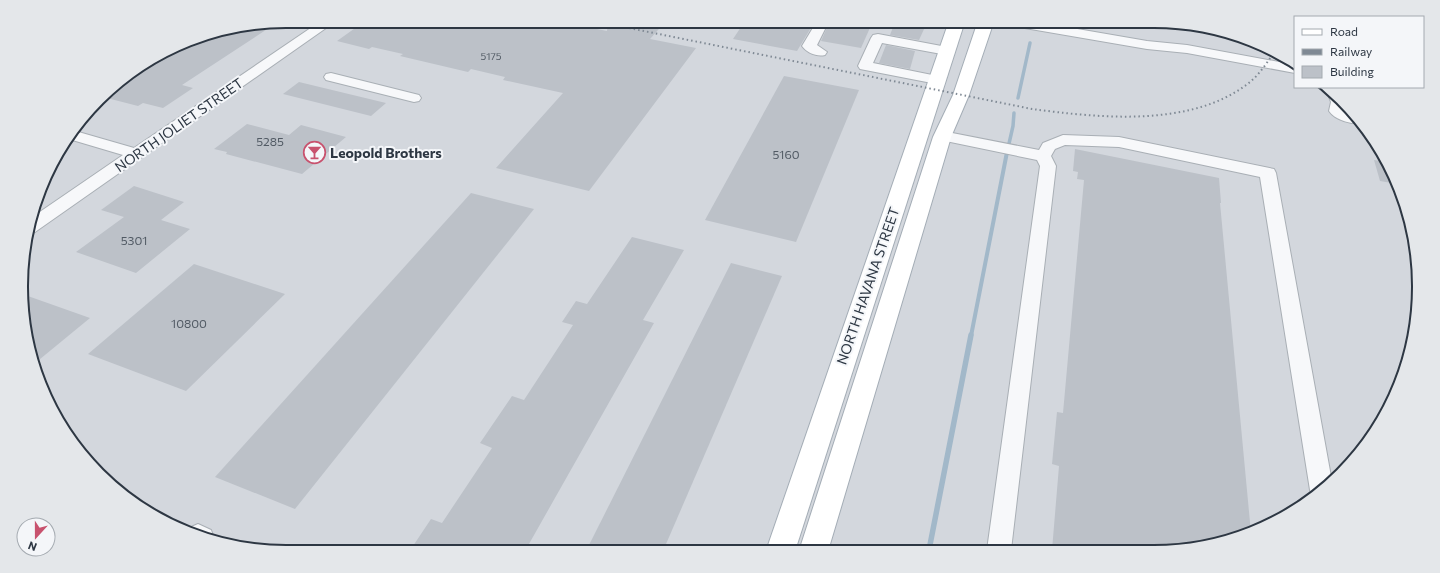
<svg xmlns="http://www.w3.org/2000/svg" width="1440" height="573" font-family="Commissioner,sans-serif">
<style>
.built{fill:#d3d7dd}
.lines{fill:none;stroke-linecap:round;stroke-linejoin:round}
.stream-far2{stroke:#a2b8c9;stroke-width:3.5}
.stream-far1{stroke:#a2b8c9;stroke-width:4}
.stream{stroke:#a2b8c9;stroke-width:5.5}
.building{fill:#bcc1c8}
.minor-casing{stroke:#a9afb5;stroke-width:2}
.major-casing{stroke:#a4adb6;stroke-width:2}
.minor{fill:#f7f8fa;fill-rule:evenodd}
.major{fill:#fff;fill-rule:evenodd}
.rail{stroke:#7f8994;stroke-width:2;stroke-dasharray:1.5 3;stroke-linecap:butt}
.labels{text-anchor:middle;stroke-width:4;stroke-linejoin:round;paint-order:stroke}
.far-number-label{font-size:10px;fill:#515a64}
.number-label{font-size:12px;fill:#515a64}
.street-label{font-size:14px;fill:#2d3743;stroke:#f4f6f9}
.poi-label{font-size:14px;font-weight:bold;fill:#2d3743;stroke:#f4f6f9;text-anchor:start}
.rim{fill:none;stroke:#2d3743;stroke-width:2}
</style>
<rect width="100%" height="100%" fill="#e4e8eb"/>
<polygon class="built" points="287,21 1154,21 1239,35 1286,56 1295,63 1295,87 1329,87 1364,125 1392,169 1410,218 1418,269 1417,321 1405,372 1374,434 1328,486 1255,532 1188,550 287,552 201,538 125,497 66,434 41,388 26,339 23,252 35,201 56,154 112,87 154,56 201,35"/>
<g class="lines">
<g class="stream-far2">
<polyline points="1018,98 1030,43"/>
<polyline points="1008,148 1013,126 1014,113"/>
</g>
<polyline class="stream-far1" points="971,336 1008,147"/>
<polyline class="stream" points="929,550 971,335"/>
</g>
<g class="building">
<polygon points="365,21 557,21 607,31 608,21 666,21 650,39 696,48 589,191 496,168 563,93 503,80 505,77 471,69 468,72 400,56 403,54 372,47 369,49 337,41"/>
<polygon points="745,21 815,21 797,51 733,39"/>
<polygon points="830,21 873,21 861,48 821,41"/>
<polygon points="278,22 182,85 193,88 163,108 143,103 138,106 103,97 112,87 154,56 201,35"/>
<polygon points="895,22 925,27 919,40 890,35"/>
<polygon points="886,45 915,51 910,69 879,63"/>
<polygon points="784,76 859,90 796,242 705,220"/>
<polygon points="299,82 386,103 371,116 283,94"/>
<polygon points="247,124 289,135 301,125 346,137 302,174 226,154 227,152 214,149"/>
<polygon points="1075,149 1219,178 1221,203 1220,203 1251,533 1188,550 1052,550 1059,466 1052,464 1057,412 1063,413 1084,180 1077,179 1078,172 1073,171"/>
<polygon points="1374,160 1387,162 1397,184 1380,181"/>
<polygon points="134,186 184,202 161,220 190,229 136,273 76,252 124,217 101,210"/>
<polygon points="471,193 534,209 295,509 215,477"/>
<polygon points="632,237 684,250 643,320 654,323 525,551 409,552 431,519 442,523 492,448 480,443 512,396 524,400 573,325 562,322 576,301 587,304"/>
<polygon points="731,263 782,276 663,551 586,551"/>
<polygon points="194,264 285,294 186,391 88,354"/>
<polygon points="25,295 90,318 34,364 26,339"/>
</g>
<g class="lines">
<defs>
<g id="minor">
<polygon points="321,21 336,21 35,232 28,234 31,218 123,155 69,139 75,131 134,148"/>
<path d="M817 21H829L817 45 827 52 825 55C817 57 807 53 802 46Z"/>
<polygon points="1002,21 1031,21 1147,41 1187,45 1295,65 1295,73 1187,53 1147,49 1008,25 1003,24"/>
<polygon points="878,34 952,48 954,51 952,54 947,55 882,43 873,63 942,77 944,80 942,83 937,84 860,69 858,66 871,38 873,35"/>
<polygon points="331,73 419,95 421,98 419,101 414,102 326,80 324,77 326,74"/>
<path d="M1334 93 1345 105V110L1353 113 1362 123C1352 125 1335 120 1329 111L1331 102 1329 97 1331 94Z"/>
<polygon points="942,131 1039,150 1043,143 1063,135 1119,137 1274,169 1276,173 1332,482 1328,486 1313,496 1310,490 1260,177 1119,147 1065,145 1055,149 1051,156 1056,166 1011,550 987,550 1040,166 1037,160 936,139 934,136 936,133"/>
<polygon points="198,524 211,530 214,538 213,540 201,538 188,531 189,528"/>
</g>
<g id="major">
<polygon points="949,21 965,21 795,551 766,551"/>
<polygon points="978,21 994,21 969,95 951,137 828,551 799,551 933,137 953,95"/>
</g>
</defs>
<use href="#minor" class="minor-casing"/>
<use href="#major" class="major-casing"/>
<use href="#minor" class="minor"/>
<use href="#major" class="major"/>
<path class="rail" d="M594 21 1032 109C1100 118 1193 128 1250 82 1260 74 1268 61 1275 51"/>
</g>
<defs>
<symbol id="bar-ring" viewBox="-11 -11 22 22"><circle r="9.5" fill="#f4f6f9" stroke="#c8526e" stroke-width="1.5"/><path d="M-6-5H6L.8 .8V4.5H3.5V6h-7V4.5H-.8V.8Z" fill="#c8526e"/></symbol>
</defs>
<g fill-rule="evenodd">
<use href="#bar-ring" x="302" y="140" width="25" height="25"/>
</g>
<g class="labels">
<g class="far-number-label">
<text x="491" y="60">5175</text>
</g>
<g class="number-label">
<text x="270" y="146">5285</text>
<text x="786" y="159">5160</text>
<text x="134" y="245">5301</text>
<text x="189" y="328">10800</text>
</g>
<g class="street-label">
<text transform="translate(179 125) rotate(-35)" y="5">NORTH JOLIET STREET</text>
<text transform="translate(868 286) rotate(-71)" y="5">NORTH HAVANA STREET</text>
</g>
<g class="poi-label">
<text x="330" y="158">Leopold Brothers</text>
</g>
</g>
<path d="M0 0H1440V573H0ZM286 28H1154A258 258 0 0 1 1412 286V287A258 258 0 0 1 1154 545H286A258 258 0 0 1 28 287V286A258 258 0 0 1 286 28Z" fill="#e4e7ea" fill-rule="evenodd"/>
<path class="rim" d="M286 28H1154A258 258 0 0 1 1412 286V287A258 258 0 0 1 1154 545H286A258 258 0 0 1 28 287V286A258 258 0 0 1 286 28Z"/>
<rect x="1294" y="16" width="130" height="72" fill="#f4f6f9" stroke="#a4aab0"/>
<rect x="1302" y="29" width="20" height="6" fill="#ffffff" stroke="#a4aab0"/>
<text x="1330" y="36" font-size="12" fill="#2d3743">Road</text>
<rect x="1302" y="49" width="20" height="6" fill="#7f8994" stroke="#a4aab0"/>
<text x="1330" y="56" font-size="12" fill="#2d3743">Railway</text>
<rect x="1302" y="66" width="20" height="12" fill="#bcc1c8" stroke="#a4aab0"/>
<text x="1330" y="76" font-size="12" fill="#2d3743">Building</text>
<g transform="translate(36 537) rotate(201)"><circle r="19" fill="#f4f6f9" stroke="#a4aab0"/>
<path d="M0-3L7 15L0 10L-7 15Z" fill="#c8526e"/>
<text y="-6" font-size="11" font-weight="bold" text-anchor="middle" fill="#2d3743">N</text>
</g>
</svg>
